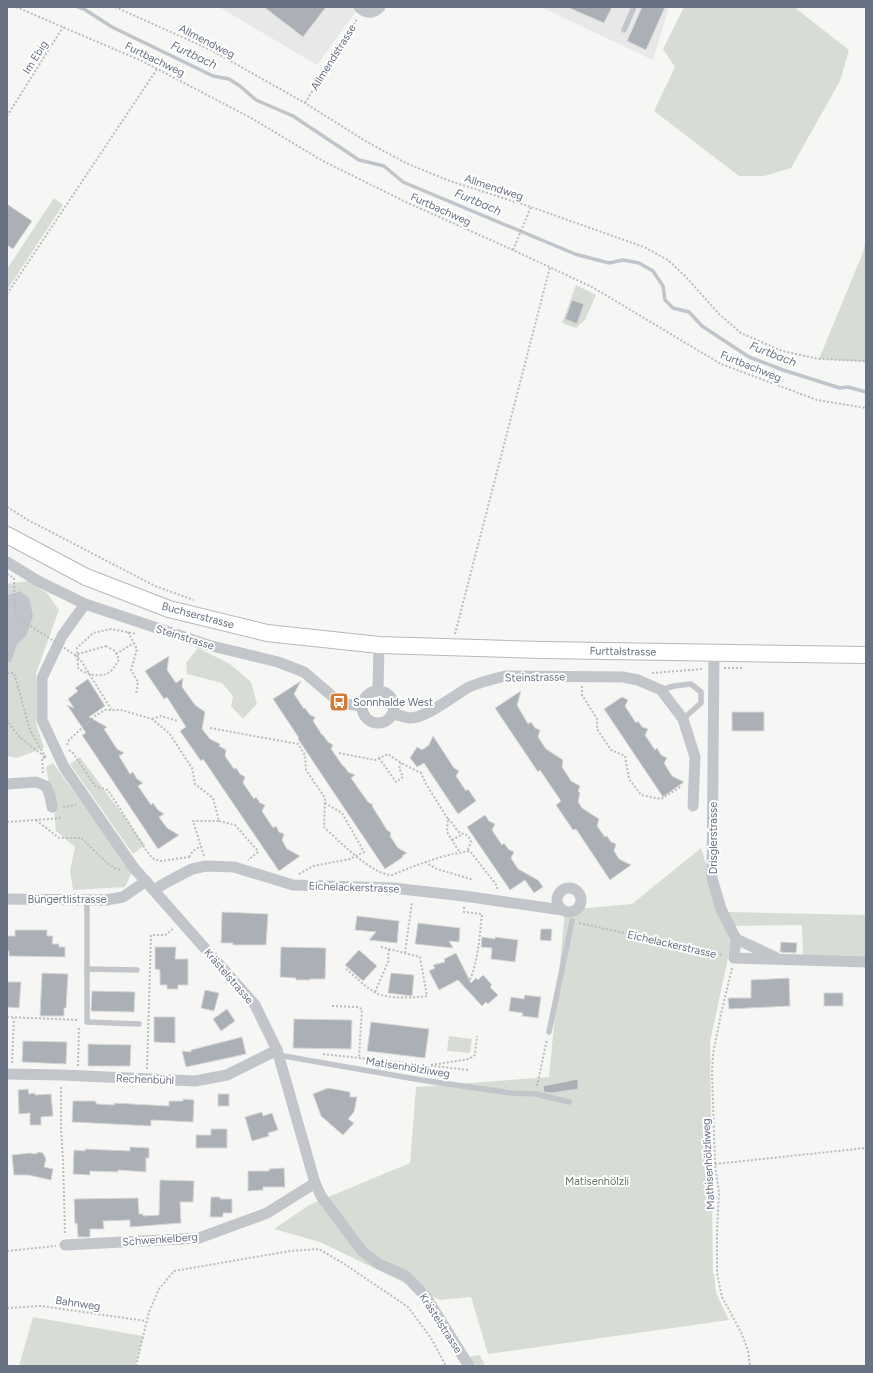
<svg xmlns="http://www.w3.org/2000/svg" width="873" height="1373" font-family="Figtree,sans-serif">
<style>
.built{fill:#e7e8e7}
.green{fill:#d7ddd5}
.water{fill:#bfc5cb}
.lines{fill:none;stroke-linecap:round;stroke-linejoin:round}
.stream{stroke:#bfc5cb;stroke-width:3.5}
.building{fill:#abb0b7;stroke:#d8d8d6}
.secondary-casing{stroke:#b5b8bd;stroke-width:18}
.path{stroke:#babcbf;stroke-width:2;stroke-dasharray:2 2;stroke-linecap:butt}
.service{stroke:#c2c5c9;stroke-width:5.5}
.minor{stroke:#c2c5c9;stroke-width:11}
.secondary{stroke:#fff;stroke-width:16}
.path-bridge{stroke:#babcbf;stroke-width:2;stroke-dasharray:2 2;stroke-linecap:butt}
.labels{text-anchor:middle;stroke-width:4;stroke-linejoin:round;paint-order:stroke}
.street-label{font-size:11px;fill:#687282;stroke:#fff}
.poi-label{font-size:11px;fill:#687282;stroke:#fff;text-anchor:start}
.park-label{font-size:11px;fill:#677a67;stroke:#fff}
.water-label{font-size:12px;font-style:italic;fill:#697885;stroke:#fff}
</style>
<rect width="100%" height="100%" fill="#f6f7f4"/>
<g class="built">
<polygon points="219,7 359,7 317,65"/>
<polygon points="541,7 669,7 653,60"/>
</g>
<g class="green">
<polygon points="684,7 794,7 849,50 840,81 791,168 764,176 739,176 654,111 675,67 663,49"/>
<polygon points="54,198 63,205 7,290 7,269"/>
<polygon points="866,236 866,362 819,359 864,250"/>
<polygon points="576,285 596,295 585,320 576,328 562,323"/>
<polygon points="28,581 47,593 59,610 36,673 36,723 44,748 17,758 7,756 7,663 11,662 17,645 26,636 20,591 7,595 7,584"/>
<polygon points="198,648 230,664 251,682 257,704 243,719 231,706 233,696 222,683 187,674 186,663"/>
<polygon points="80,757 145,845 133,854 70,764"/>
<polygon points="53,763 132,872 125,887 73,890 70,871 75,847 56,831 54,810 46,767"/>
<polygon points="701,848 731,944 710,1042 713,1273 665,1284 714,1273 716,1293 729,1320 488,1354 471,1297 440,1300 320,1242 274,1229 309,1205 410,1163 416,1087 549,1077 565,910 632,904"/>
<polygon points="728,912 866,915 866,959 803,958 802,925 733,926"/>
<polygon points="449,1036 472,1039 470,1053 447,1051"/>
<polygon points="33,1317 143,1336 135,1366 19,1366"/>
<polygon points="480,1355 485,1366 472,1366 467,1357"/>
</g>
<polygon class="water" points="20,591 29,598 33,616 26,636 17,645 11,662 7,663 7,595"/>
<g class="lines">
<polyline class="stream" points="78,7 84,9 112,27 213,76 229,79 240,86 256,100 293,116 359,160 384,166 403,182 575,254 609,263 623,260 639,263 653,271 663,286 665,300 673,308 689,312 702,326 749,357 783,370 840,388 848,387 866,392"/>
</g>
<g class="building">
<polygon points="264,7 326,7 303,37"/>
<polygon points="567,7 612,7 604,23"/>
<polygon points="642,7 665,7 646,50 627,41"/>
<polygon points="7,204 32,221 13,249 7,245"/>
<polygon points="572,300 584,304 577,324 565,319"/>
<polygon points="169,656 167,670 176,683 183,678 182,687 195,705 205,712 202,729 210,739 220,744 219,746 226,750 225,756 234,769 236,768 240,774 245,777 243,783 254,799 256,797 260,803 265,805 262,811 273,828 276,826 279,832 284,834 282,840 287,849 300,856 279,871 203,759 201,761 180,731 186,727 167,697 164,699 145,671"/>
<polygon points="88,679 105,706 89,717 107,727 104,729 117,749 124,753 119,756 130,774 133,772 137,779 143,783 138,786 151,805 153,803 158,810 164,814 159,817 167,828 179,835 158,849 82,735 86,733 67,705 74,708 68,699 78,691 75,688"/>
<polygon points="301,681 294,694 304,709 305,708 310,715 315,717 313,721 322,735 323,735 328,742 333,745 331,749 343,766 344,766 348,772 355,775 351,778 368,802 373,805 372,806 387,830 391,833 390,836 398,848 407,853 402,856 403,857 385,869 298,739 299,738 273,699"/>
<polygon points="521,691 517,705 528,724 531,722 535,728 540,730 538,737 546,749 563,760 562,767 571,781 580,786 578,791 580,793 578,802 582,808 599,819 597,826 605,837 607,836 611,842 616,844 614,851 619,859 631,865 610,880 576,829 573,830 556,805 561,801 540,770 538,772 495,708"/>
<polygon points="622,697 628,700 625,706 636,723 638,721 642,727 648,729 645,735 655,750 657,748 661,755 667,758 664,763 672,776 684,782 663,797 604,709"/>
<rect x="732" y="712" width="32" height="19"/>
<polygon points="433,736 454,768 459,771 456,776 466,791 468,789 476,801 458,814 424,763 417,767 410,758 417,747 422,750 429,745"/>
<polygon points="485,815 489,821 495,824 492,830 502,845 504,843 508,849 514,852 511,858 518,869 538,880 543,887 534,893 525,880 510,890 467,827"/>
<polygon points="222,912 268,914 266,945 233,945 233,943 221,943"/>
<polygon points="357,916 399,921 397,943 369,940 376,932 355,930"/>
<polygon points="418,923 460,928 459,942 449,941 453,948 415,944"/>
<polygon points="541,929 552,929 551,941 540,940"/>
<polygon points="15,930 47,930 47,936 53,936 52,944 59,944 59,947 65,947 65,957 9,956 9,951 7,951 7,936 15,936"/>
<polygon points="482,937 495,939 495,937 518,940 515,962 491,959 492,948 481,947"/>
<polygon points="781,942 797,943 796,953 780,952"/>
<polygon points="155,947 176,947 175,959 188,959 188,985 178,985 178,989 167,989 167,985 160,985 160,970 155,969"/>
<polygon points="281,947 326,948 325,979 310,979 310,980 296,980 296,978 280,977"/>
<polygon points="359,950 377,966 363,981 345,965"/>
<polygon points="456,953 471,983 476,978 478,980 483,975 492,985 490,987 498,995 488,1004 486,1002 482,1006 458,980 439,990 429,971 435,968 433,965 445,962 444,959"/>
<polygon points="42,973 68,974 66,1008 64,1008 64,1016 40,1016"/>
<polygon points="391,973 414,975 412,996 388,993"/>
<polygon points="789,978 790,1006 729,1009 728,998 751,998 751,980"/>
<polygon points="7,982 21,982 19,1008 7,1007"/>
<polygon points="205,990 219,993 214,1011 201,1008"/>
<polygon points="92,991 135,992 134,1012 91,1011"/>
<rect x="824" y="993" width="19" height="13"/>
<polygon points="525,995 541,997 538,1018 522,1016 523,1013 509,1011 511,997 524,999"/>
<polygon points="227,1009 235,1021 221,1031 213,1019"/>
<polygon points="154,1017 175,1017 175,1043 154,1042"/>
<polygon points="294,1019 352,1020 351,1049 293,1048"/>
<polygon points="371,1022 429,1029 425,1058 367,1051"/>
<polygon points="242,1037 246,1054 186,1067 182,1051 191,1052 191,1050"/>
<polygon points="23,1041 67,1042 66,1064 22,1062"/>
<polygon points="88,1044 131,1045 130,1066 88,1066"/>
<polygon points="578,1079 578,1089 551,1093 544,1092 543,1086"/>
<polygon points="328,1088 350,1092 350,1097 357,1097 354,1112 348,1119 354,1123 343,1135 321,1116 313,1094"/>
<polygon points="28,1089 29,1094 35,1093 35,1095 51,1094 53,1116 41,1117 41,1125 30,1125 30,1113 19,1114 18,1090"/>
<rect x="218" y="1094" width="11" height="12"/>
<polygon points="183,1099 194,1100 193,1122 151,1120 151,1126 72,1122 73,1101 95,1101 97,1104 114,1105 114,1103 169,1106 169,1101 183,1101"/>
<polygon points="262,1112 263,1116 272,1113 278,1130 268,1133 269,1136 252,1141 245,1117"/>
<polygon points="211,1129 227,1129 227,1148 196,1148 196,1135 211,1135"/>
<polygon points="130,1147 149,1148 149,1158 146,1158 146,1172 118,1170 118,1172 90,1171 90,1175 73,1174 74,1150 85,1151 85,1149 130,1151"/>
<polygon points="39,1152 43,1153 46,1159 44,1167 53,1169 51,1180 28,1175 14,1175 12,1155 30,1153 35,1154"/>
<polygon points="284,1168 285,1187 263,1187 263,1190 248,1191 248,1171 269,1171 269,1169"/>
<polygon points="160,1180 194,1181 193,1202 180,1202 181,1223 130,1227 130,1220 103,1221 104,1229 90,1229 90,1237 78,1237 77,1223 75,1224 74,1199 138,1198 139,1214 143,1214 143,1216 159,1215"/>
<polygon points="211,1197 220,1197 220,1199 232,1199 232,1213 223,1213 223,1217 210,1217"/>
</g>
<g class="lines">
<defs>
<polyline id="secondary" points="7,535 86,577 169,609 267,633 379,645 542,650 866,655"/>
</defs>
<use href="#secondary" class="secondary-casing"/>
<g class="path">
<polyline points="16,7 142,61 253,119 321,160 408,203 513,250 592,287 721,364 817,400 866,408"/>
<polyline points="115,7 211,50 305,103 367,142 406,163 447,180 531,207 644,247 668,260 685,276 720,315 741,333 782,351 819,359 866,361"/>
<polyline points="305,103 357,19"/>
<polyline points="7,116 63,27"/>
<polyline points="513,250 531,207"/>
<polyline points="7,294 157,69"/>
<polyline points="7,507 28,520 155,586 194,600"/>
<polyline points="128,632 137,649 131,670 138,682 136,694"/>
<polyline points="455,634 550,267"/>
<path d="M106 646 115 651 119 659C116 665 112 672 106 674 97 677 85 674 78 668L77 648 93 633 111 629 137 634"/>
<polyline points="116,654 134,643"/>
<polyline points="724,668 743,668"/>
<polyline points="7,673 14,673 30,730 46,758"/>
<polyline points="652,673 703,669"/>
<polyline points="582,686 582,695 597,719 597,729 611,750 625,756 629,779 641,795 661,799 682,786"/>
<path d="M7 719C15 736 30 745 45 757"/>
<polyline points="152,719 161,716 178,721"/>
<path d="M210 728 298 744 305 755 306 770 325 798 324 827C339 841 372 875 392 875 419 864 441 855 470 851L497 886V889"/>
<polyline points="67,745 69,740 95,716 105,710 121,710 152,719 169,733 192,768 195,784 213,798 219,821 193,821 204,856"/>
<polyline points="69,750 73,753 95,786 108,790 146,850 152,858 160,861 190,857"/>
<polyline points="339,753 375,760 388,754 401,763 421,773 426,784 448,819 447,832 460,853"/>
<polyline points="379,758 396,782 403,777 399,768 401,763"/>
<polyline points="43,773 42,758 46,758"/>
<polyline points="63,807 71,806 76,804"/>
<path d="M448 819C453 822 455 829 459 832 466 836 468 833 471 842L467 852"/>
<path d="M36 820 59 838H81C92 847 109 869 121 870"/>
<polyline points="219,821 235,825 257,850 258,852 248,860"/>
<polyline points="7,822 63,818"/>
<polyline points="452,840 463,834"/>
<polyline points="189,857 193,851 201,846"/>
<polyline points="425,862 437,869 474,880"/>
<polyline points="299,874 313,866 350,859 364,852 342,813 325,803"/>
<path d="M464 907V912L482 914C479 938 479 961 468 984"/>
<polyline points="579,923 723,955"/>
<polyline points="405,953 412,902"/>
<polyline points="732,968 721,1014 713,1054 712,1072 715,1164 719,1193 717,1233 717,1273 722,1297 742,1334 748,1351 750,1366"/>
<path d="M346 969C356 977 365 987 376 993 389 999 413 998 427 996L420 957 381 947"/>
<polyline points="375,992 389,960 388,956 389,949"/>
<polyline points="332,1006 357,1007 362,1009 359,1057"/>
<polyline points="7,1017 78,1020"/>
<polyline points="323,1054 469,1070"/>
<polyline points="12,1063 14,1018"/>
<polyline points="431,1065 469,1059 475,1055 477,1036"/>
<polyline points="78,1066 79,1026"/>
<polyline points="147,1069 151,935 165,935 173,929"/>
<polyline points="537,1086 547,1039"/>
<polyline points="61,1087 61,1129 63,1159 65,1234"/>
<polyline points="715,1164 866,1148"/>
<polyline points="7,1251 56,1246"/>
<polyline points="7,1308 41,1306 146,1321"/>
<polyline points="136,1366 149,1312 159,1289 174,1271 290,1251 319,1249 346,1265 408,1307 431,1338 446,1366"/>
</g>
<g class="service">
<polyline points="624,30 634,7"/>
<polyline points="661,690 674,686 691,684 701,692 701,703 683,719"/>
<polyline points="87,900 87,1022 139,1024"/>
<polyline points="87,969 137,970"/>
<polyline points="549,1032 572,921"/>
<polyline points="278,1055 421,1080 511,1093 536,1094 569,1102"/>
</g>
<g class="minor">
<path d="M359 7C365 14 374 14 380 7"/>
<polyline points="7,562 38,581 85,604 208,645 278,662 304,672 339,702 346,704 362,706"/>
<polyline points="85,604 62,636 42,678 42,720 64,767 134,868 255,1005 277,1050 315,1183 321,1196 362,1251 379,1264 406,1276 426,1297 469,1366"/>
<polyline points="714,653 712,878 721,909 736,939 734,958 866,962"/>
<polyline points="378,691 379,645"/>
<circle cx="378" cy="707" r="16"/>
<path d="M393 714C399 715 406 718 411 718 426 718 455 695 469 687 481 682 493 679 505 676L623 677 638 680 661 690 683 719 695 757 693 806"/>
<polyline points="7,784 36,782 46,786 50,796 52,807"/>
<circle cx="569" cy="900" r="12"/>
<polyline points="154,890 167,882 192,869 206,866 234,867 293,885 393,888 464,896 562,910"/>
<polyline points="7,899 106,900 123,897 146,881"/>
<polyline points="736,939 775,957"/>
<polyline points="7,1074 62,1075 195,1081 227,1075 277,1050"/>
<polyline points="65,1245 199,1238 267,1213 315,1183"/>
</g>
<use href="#secondary" class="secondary"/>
<g class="path-bridge">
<polyline points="7,574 14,578 15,615 20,619 75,655 106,646"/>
<polyline points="75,655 82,662 111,709"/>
</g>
</g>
<defs>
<symbol id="bus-square" viewBox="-11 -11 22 22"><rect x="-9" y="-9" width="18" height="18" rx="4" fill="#d47b37" stroke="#fff"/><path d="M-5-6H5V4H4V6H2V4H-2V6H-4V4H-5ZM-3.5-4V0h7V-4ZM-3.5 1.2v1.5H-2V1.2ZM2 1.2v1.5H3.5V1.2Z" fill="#fff"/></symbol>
</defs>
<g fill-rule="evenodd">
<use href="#bus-square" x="328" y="691" width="22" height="22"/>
</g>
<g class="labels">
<g class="street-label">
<text transform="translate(207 41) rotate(27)" y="4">Allmendweg</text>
<text transform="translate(35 57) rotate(-58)" y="4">Im Ebig</text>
<text transform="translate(333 57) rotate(-58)" y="4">Allmendstrasse</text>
<text transform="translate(155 59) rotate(26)" y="4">Furtbachweg</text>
<text transform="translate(494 187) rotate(18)" y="4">Allmendweg</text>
<text transform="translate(441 209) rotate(24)" y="4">Furtbachweg</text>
<text transform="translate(751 366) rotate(22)" y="4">Furtbachweg</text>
<text transform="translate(198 615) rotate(15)" y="4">Buchserstrasse</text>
<text transform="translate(185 637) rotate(17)" y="4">Steinstrasse</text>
<text transform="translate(623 651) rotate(1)" y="4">Furttalstrasse</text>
<text transform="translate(535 677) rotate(-1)" y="4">Steinstrasse</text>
<text transform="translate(713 838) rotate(-90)" y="4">Drisglerstrasse</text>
<text transform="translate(354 887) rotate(2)" y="4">Eichelackerstrasse</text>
<text x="67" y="903">Büngertlistrasse</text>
<text transform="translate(672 944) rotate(13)" y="4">Eichelackerstrasse</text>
<text transform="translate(229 976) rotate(49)" y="4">Krästelstrasse</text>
<text transform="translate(408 1067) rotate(9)" y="4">Matisenhölzliweg</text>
<text transform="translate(145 1079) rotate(2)" y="4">Rechenbühl</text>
<text transform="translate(708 1164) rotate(-93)" y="4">Mathisenhölzliweg</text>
<text transform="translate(160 1239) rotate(-4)" y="4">Schwenkelberg</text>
<text transform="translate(78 1303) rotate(8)" y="4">Bahnweg</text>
<text transform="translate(441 1323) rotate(57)" y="4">Krästelstrasse</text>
</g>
<g class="poi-label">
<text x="353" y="706">Sonnhalde West</text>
</g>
<g class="park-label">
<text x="597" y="1185">Matisenhölzli</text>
</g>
<g class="water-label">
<text transform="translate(194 55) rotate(25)" y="4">Furtbach</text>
<text transform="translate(478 202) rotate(23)" y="4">Furtbach</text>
<text transform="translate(773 354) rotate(21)" y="4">Furtbach</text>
</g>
</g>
<rect width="873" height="1373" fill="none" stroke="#687282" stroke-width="16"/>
</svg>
